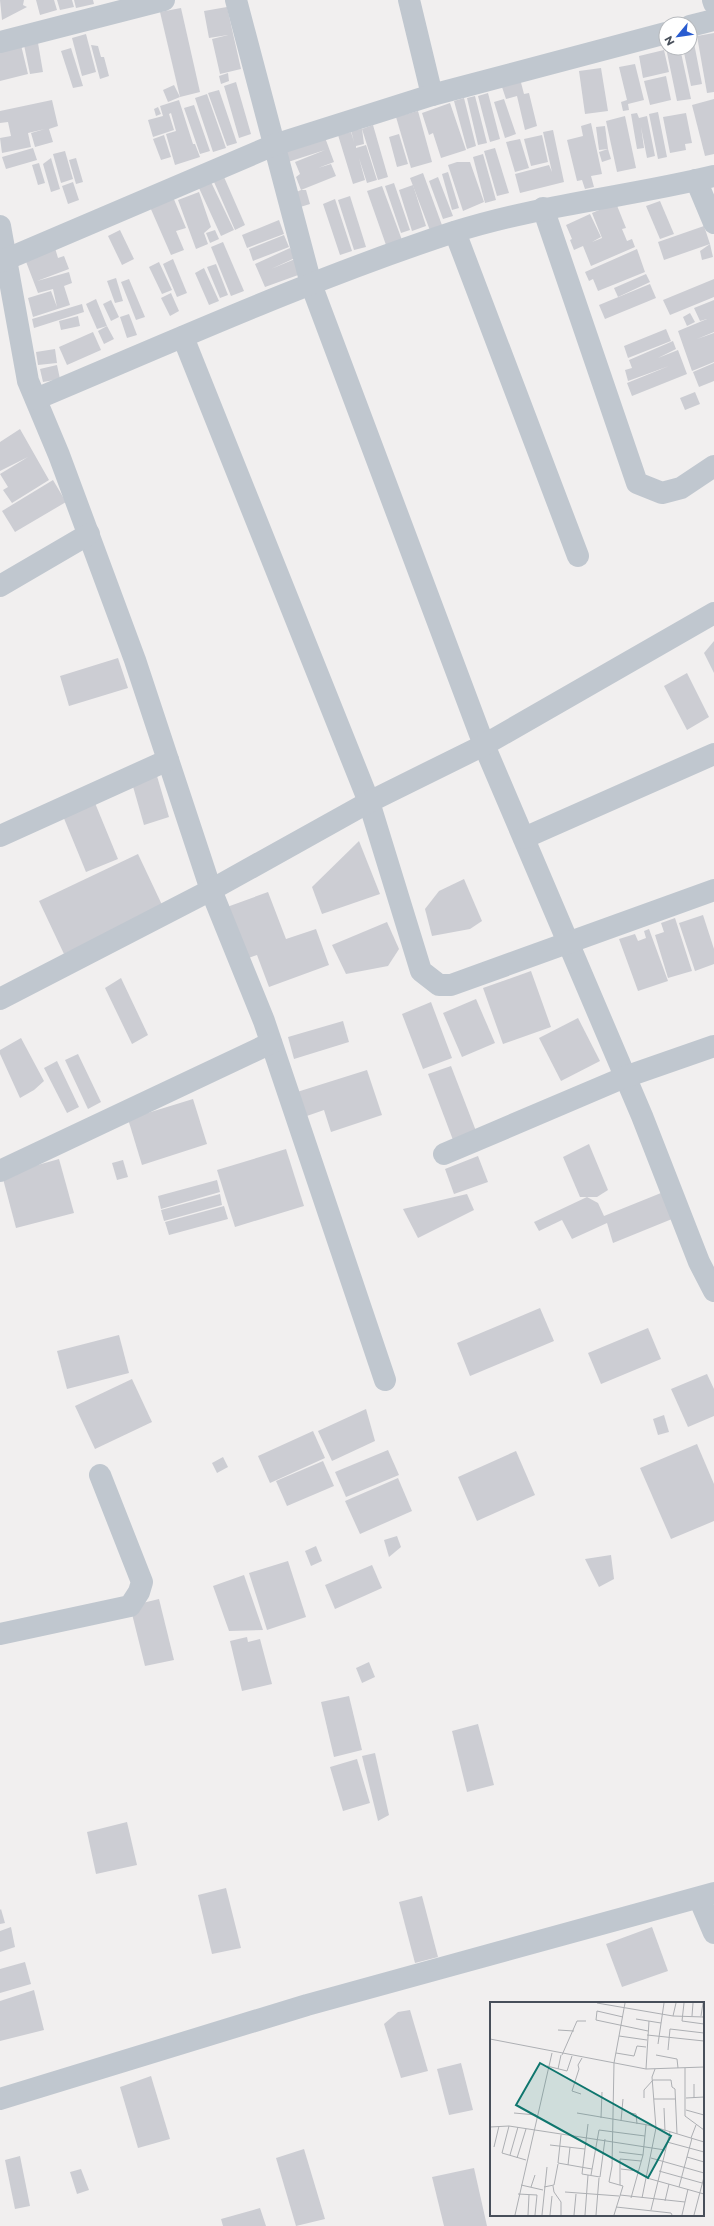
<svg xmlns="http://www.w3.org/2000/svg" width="714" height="2226" font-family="Montserrat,sans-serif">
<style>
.building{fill:#cccdd3}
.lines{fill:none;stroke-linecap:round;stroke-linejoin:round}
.minor{stroke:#c0c7cf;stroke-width:22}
.inset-road{fill:none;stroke:#adafb3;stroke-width:1}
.view{fill:#0f766e;fill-opacity:0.15;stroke:#0f766e;stroke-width:2}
.inset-edge{fill:none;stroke:#484f5a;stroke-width:2}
</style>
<rect width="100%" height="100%" fill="#f1efef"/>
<g class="building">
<polygon points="0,0 24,0 23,5 27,7 2,20"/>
<polygon points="36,0 54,0 57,10 40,15"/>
<polygon points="57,0 72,0 74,7 60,10"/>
<polygon points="74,0 93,0 94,4 76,8"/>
<polygon points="227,7 241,69 220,74 212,39 228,35 209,38 204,11"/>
<polygon points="181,8 200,92 180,97 160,12"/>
<polygon points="714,33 714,92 707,93 697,36"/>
<polygon points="86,34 96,72 82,76 72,38"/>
<polygon points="690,38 693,38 702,84 691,86 683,48 690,48"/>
<polygon points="38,43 43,72 30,74 24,45"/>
<polygon points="21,45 28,74 0,81 0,50"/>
<polygon points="91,45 98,46 101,57 104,57 109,76 100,79"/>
<polygon points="71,48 83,86 73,88 61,51"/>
<polygon points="666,48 680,48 691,99 677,101"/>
<polygon points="664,50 669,72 643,78 639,56"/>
<polygon points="635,64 644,100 628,104 629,110 623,111 621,102 627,100 619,67"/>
<polygon points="601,68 608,111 585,114 579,71"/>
<polygon points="228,73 229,81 221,84 219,76"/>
<polygon points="519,75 524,94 529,93 537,126 525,130 517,96 506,99 500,81"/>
<polygon points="666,76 671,100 650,105 644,81"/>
<polygon points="236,82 251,134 239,138 224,86"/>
<polygon points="174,85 180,97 168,102 163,90"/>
<polygon points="219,90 237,143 227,146 208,93"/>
<polygon points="488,93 500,139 490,142 478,96"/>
<polygon points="207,94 226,148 213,152 195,98"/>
<polygon points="475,96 487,143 478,145 467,98"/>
<polygon points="464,98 476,146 467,149 454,101"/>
<polygon points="504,99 516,134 505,138 494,102"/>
<polygon points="714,99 714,154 705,156 692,105"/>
<polygon points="52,100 58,126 49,129 53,142 35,147 31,133 45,129 28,133 31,147 2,153 0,138 11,136 8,122 0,123 0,111"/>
<polygon points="179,100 193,144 195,144 200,157 175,165 166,134 176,131 171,113 169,114 174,130 153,137 148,120 163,116 160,106"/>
<polygon points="450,103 466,150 441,158 433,133 429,135 422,113"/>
<polygon points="194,105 210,151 200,154 184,108"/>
<polygon points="158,107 161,114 156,116 154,109"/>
<polygon points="418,111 432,162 411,168 396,117"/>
<polygon points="658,112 667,157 658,159 649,114"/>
<polygon points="637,113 639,118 647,116 655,156 647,158 641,127 644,148 637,149 631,114"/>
<polygon points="686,113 692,143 685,144 686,150 670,153 663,117"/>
<polygon points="625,116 636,168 617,172 606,121"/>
<polygon points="591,123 602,174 591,176 594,187 585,189 582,180 577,181 567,140 583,136 581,126"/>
<polygon points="373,125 388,177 378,180 362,129"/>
<polygon points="605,126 608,149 599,150 596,127"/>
<polygon points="362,129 364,144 356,146 356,148 366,145 377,180 367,183 359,158 365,180 353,184 338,135 351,132 354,142 351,130"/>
<polygon points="553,130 564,182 520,193 515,174 549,165 552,172 543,132"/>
<polygon points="323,132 334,162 318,168 331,164 336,176 301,190 296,177 300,174 295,162 325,150 288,162 283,145"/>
<polygon points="399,134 408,164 397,167 389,137"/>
<polygon points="164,135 171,157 161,160 153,139"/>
<polygon points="542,135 548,162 531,166 524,139"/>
<polygon points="520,139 529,168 515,172 506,142"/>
<polygon points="33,148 37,160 6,169 2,157"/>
<polygon points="495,148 509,193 497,196 484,151"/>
<polygon points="608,149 611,159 602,162 599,152"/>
<polygon points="65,151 73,179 61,183 53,154"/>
<polygon points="483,154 496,200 485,203 473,157"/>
<polygon points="51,158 60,189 51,192 43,164"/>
<polygon points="76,158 83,182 76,184 69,160"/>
<polygon points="457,162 470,162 484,202 463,211 448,165"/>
<polygon points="39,163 45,183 38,185 32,165"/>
<polygon points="448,172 459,208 452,210 442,174"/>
<polygon points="423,173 443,228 431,233 410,178"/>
<polygon points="224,177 245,225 235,230 214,182"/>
<polygon points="438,177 453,216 443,219 429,181"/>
<polygon points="73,182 79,200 68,204 62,186"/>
<polygon points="211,182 234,230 221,236 199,188"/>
<polygon points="394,183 410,230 401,233 385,186"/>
<polygon points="413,185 426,226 412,231 399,190"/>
<polygon points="382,186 402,240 386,245 367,191"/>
<polygon points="301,190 306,190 310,204 297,208 292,194"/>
<polygon points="199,192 211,227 204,233 208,244 196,249 178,200"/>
<polygon points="350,196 366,247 354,250 338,200"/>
<polygon points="173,197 186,228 176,231 184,250 171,255 150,207"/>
<polygon points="335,199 352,251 340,255 323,204"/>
<polygon points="660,201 674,234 660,239 646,206"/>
<polygon points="616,203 626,228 622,229 627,241 632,239 635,247 591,266 583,246 574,250 570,240 572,239 566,225 590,214 601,237 592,242 602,238 592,213"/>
<polygon points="279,220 284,234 247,248 242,235"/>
<polygon points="704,226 710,244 664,260 658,242"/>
<polygon points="120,230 134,259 122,265 108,236"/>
<polygon points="215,230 219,239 210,243 206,233"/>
<polygon points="284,235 289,247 253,261 249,249"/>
<polygon points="223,242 244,291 231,296 211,247"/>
<polygon points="710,244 713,257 702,260 700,251"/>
<polygon points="55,248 58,258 64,256 69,269 37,281 69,272 72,283 64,286 70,305 33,317 28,298 51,291 57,307 53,289 38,293 25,259"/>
<polygon points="290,248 295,258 271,269 295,259 301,274 265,287 255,264"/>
<polygon points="637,249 645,272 598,291 593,279 589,281 585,272"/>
<polygon points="173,259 187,293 177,297 163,264"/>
<polygon points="159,262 172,290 162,294 149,267"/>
<polygon points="216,264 228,295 220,298 207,267"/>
<polygon points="204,268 219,301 209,305 195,273"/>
<polygon points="646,274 650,282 618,297 614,288"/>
<polygon points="116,278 123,301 115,303 107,281"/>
<polygon points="129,279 145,317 136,320 121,282"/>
<polygon points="714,279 714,297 670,315 663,300"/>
<polygon points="650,284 656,298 605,319 599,305"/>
<polygon points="171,293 179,311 170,316 161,298"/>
<polygon points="96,299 107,326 97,329 86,304"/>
<polygon points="111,300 119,317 111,321 103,304"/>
<polygon points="714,300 714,332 697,339 714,333 714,362 692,371 678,331 707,319 700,321 694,308"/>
<polygon points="82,304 84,312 34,328 32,319"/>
<polygon points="690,313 695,322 687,326 683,317"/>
<polygon points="129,314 137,335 127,338 120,317"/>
<polygon points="78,316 80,326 61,330 59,321"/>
<polygon points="107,326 114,339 104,344 98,331"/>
<polygon points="666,329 671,341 628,358 624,346"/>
<polygon points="93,332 101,350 67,365 59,347"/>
<polygon points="673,341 676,349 658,358 678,350 687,374 632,396 627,383 669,366 628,381 625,370 632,368 629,360"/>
<polygon points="55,349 57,363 38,365 36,352"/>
<polygon points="714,363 714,381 699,387 693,372"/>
<polygon points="57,365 60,379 43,382 40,369"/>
<polygon points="695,392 700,404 685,410 680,398"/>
<polygon points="20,429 49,480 12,503 3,490 8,487 0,474 28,457 0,471 0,442"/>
<polygon points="53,480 66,502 15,532 2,511"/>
<polygon points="714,641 714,673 704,653"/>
<polygon points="118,658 128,688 69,706 60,676"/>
<polygon points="687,673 709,717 687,730 664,686"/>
<polygon points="157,776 169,817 144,825 132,783"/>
<polygon points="95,803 118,859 86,872 63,816"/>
<polygon points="359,841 380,894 322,914 312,887"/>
<polygon points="138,854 163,907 64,954 39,901"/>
<polygon points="464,879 482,921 470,929 432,936 425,909 439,891"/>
<polygon points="268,892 286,939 316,929 329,965 269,987 257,955 246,959 227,907"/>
<polygon points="703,915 714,949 714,964 695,971 679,923"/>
<polygon points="675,918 692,971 668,978 655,935 664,932 661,923"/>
<polygon points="387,922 399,949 388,966 346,974 332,945"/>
<polygon points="649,929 668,981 638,991 619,939 635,934 638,941 646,938 644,931"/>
<polygon points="531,971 551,1027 503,1044 483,988"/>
<polygon points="121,978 148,1035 132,1044 105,988"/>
<polygon points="476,999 495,1043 462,1057 443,1013"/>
<polygon points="431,1002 452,1058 423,1069 402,1014"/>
<polygon points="578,1018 600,1061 561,1081 539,1038"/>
<polygon points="343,1021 349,1042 294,1059 288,1037"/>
<polygon points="21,1038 44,1081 34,1090 20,1098 0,1054 0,1050"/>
<polygon points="78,1054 101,1102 88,1109 65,1060"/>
<polygon points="57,1061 79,1107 67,1113 44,1068"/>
<polygon points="451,1066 476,1131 453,1140 428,1074"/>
<polygon points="367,1070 382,1115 331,1132 324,1110 304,1117 297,1092"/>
<polygon points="193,1099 207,1144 142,1165 128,1119"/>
<polygon points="589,1144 608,1190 597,1197 580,1197 563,1157"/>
<polygon points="286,1149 304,1206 235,1227 217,1170"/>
<polygon points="478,1156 488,1182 454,1194 445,1169"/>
<polygon points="59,1159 74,1213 16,1228 2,1175"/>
<polygon points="123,1160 128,1177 117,1180 112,1163"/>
<polygon points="217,1180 220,1192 161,1209 158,1196"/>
<polygon points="661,1193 672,1219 613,1243 607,1223 572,1239 562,1220 539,1231 534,1222 587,1197 598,1203 604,1216"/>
<polygon points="220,1194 222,1205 164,1221 161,1210"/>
<polygon points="467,1194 474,1210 418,1238 403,1209"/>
<polygon points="224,1206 228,1219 169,1235 165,1222"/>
<polygon points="540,1308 554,1341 470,1376 457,1343"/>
<polygon points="648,1328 661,1359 601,1384 588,1353"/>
<polygon points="119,1335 129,1373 67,1389 57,1351"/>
<polygon points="707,1374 714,1389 714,1416 688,1427 671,1389"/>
<polygon points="132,1379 152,1422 95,1449 75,1406"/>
<polygon points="366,1409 375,1441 332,1461 318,1431"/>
<polygon points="664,1415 669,1432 658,1435 653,1419"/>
<polygon points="313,1431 325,1458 270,1483 258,1456"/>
<polygon points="697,1444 714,1484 714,1521 671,1539 640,1468"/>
<polygon points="388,1450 399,1475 346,1497 335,1472"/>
<polygon points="516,1451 535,1495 477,1521 458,1477"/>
<polygon points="223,1457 228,1467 217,1473 212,1463"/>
<polygon points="323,1461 334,1486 287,1506 276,1481"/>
<polygon points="398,1478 412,1511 360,1534 345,1501"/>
<polygon points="397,1536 401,1547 389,1557 384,1540"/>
<polygon points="316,1546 322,1561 311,1566 305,1551"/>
<polygon points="611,1555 614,1579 599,1587 585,1559"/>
<polygon points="288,1561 306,1617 267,1630 249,1573"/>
<polygon points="372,1565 382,1588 335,1609 325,1585"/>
<polygon points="244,1575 263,1630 229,1631 213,1586"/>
<polygon points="159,1599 174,1660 145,1666 130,1606"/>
<polygon points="247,1637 248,1642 260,1639 272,1684 242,1691 230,1641"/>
<polygon points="369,1662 375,1677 362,1683 356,1668"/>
<polygon points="349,1696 362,1750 334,1757 321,1702"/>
<polygon points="478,1724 494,1785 467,1792 452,1731"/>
<polygon points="375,1753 389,1815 378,1821 362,1756"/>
<polygon points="357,1759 370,1803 343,1811 330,1767"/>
<polygon points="127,1822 137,1865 96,1874 87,1832"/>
<polygon points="226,1888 241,1948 212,1954 198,1895"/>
<polygon points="422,1896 438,1957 415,1963 399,1902"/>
<polygon points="1,1909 5,1923 0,1924 0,1910"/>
<polygon points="11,1927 15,1947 0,1952 0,1931"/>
<polygon points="652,1927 668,1971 622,1987 606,1944"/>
<polygon points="25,1962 31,1984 0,1993 0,1969"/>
<polygon points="34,1990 44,2030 0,2041 0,2001"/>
<polygon points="410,2010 428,2071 401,2078 384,2024 398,2012"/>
<polygon points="461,2063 473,2110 449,2115 437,2069"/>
<polygon points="151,2076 170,2139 138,2148 120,2087"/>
<polygon points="304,2149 325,2219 296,2226 276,2158"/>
<polygon points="20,2156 30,2206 15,2209 5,2160"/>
<polygon points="474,2168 487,2226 444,2226 432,2177"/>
<polygon points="81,2169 89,2190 77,2194 70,2172"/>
<polygon points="260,2208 266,2226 223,2226 221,2219"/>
</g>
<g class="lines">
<g class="minor">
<polyline points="236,0 311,284 484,745 642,1116 699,1262 714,1291"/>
<polyline points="409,0 432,95"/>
<polyline points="713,0 714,3"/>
<polyline points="690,26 714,20"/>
<polyline points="0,42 164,0"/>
<polyline points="696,180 714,223"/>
<polyline points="543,208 637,483 662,493 681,488 714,466"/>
<polyline points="0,226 28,381 59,455 135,660 211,890 264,1021 385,1380"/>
<polyline points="455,232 578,556"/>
<polyline points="0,262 274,145 432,95 666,33"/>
<polyline points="183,337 369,802 421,971 439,985 451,985 714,890"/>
<path d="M36 399C174 341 311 279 454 232 539 205 628 197 714 176"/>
<polyline points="0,586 89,534"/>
<polyline points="0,836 168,760"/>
<polyline points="524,838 714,754"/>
<polyline points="0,999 211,890 369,802 484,745 714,613"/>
<polyline points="444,1154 625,1077 714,1046"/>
<polyline points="0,1171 271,1043"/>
<polyline points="0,1634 130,1606 139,1592 142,1582 100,1475"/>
<polyline points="699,1898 714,1933"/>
<polyline points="0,2099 307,2005 714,1893"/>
</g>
</g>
<g transform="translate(490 2002)">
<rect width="214" height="214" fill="#f1efef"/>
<path class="inset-road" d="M107 1 183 14 214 15M135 1 129 34 157 38M194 1 192 19 214 22M183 14 186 1M202 14 203 1M211 14 213 1M133 15 107 9 106 18 158 29M146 17 171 21M68 28 84 29M157 33 214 39M0 37 156 67 214 65M168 42 174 1M178 48 180 27 214 31M126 51 144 54 147 44 156 45M72 53 87 19H96M166 53 187 57 188 66M57 64 77 69 82 54M195 66V114L214 128M68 67 71 53M156 67 159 19M204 82V96M91 92 82 89 89 67 88 63 92 56M154 96V88L163 78H181L182 85 185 87 187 132M196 96 214 95M164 97H186M174 106 175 129M196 108 214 113M24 111 46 113M87 111 158 123 214 140M140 111 146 112 147 122M111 116 112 90M131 119 133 97M98 122 92 172 110 175 115 137M19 124 12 151 36 158M0 125 19 124 175 148M71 133 68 161 102 167M201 136 206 123M177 140 214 150M60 143 95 147M4 145 9 124M129 150 153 153M20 153 28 125M197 155 214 160M27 156 36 127M161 156 214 171M78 163 80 145M131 167 148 169M169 169 212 181M101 173 109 128 155 134M157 176 214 192M31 183 53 188M130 183V157L151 159M63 184 64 190 71 200V213M41 185 45 173M54 185 64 183 68 162M189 185 202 136M75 190 129 194M28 192 47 193 45 213M130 193 195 200M141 196 153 153 156 123M152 196 166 126 162 75 165 67M175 199 179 182M126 205 181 211 182 213M161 208 180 130M25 213 62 51M38 213 39 193M52 213 57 165M60 213 62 194M84 213 86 192M95 213 98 173M106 213 109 176M124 213 133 184 119 180 122 164 124 61 129 34M192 213 198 187M204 213 214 175"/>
<path class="view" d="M50 61 181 134 158 176 26 103Z"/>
<rect width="214" height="214" class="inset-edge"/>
</g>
<g transform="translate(678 36) rotate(241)"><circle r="19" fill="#ffffff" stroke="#b6b9bd"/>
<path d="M0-3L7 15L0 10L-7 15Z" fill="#295cd0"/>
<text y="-6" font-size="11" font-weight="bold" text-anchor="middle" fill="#484f5a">N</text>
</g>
</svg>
